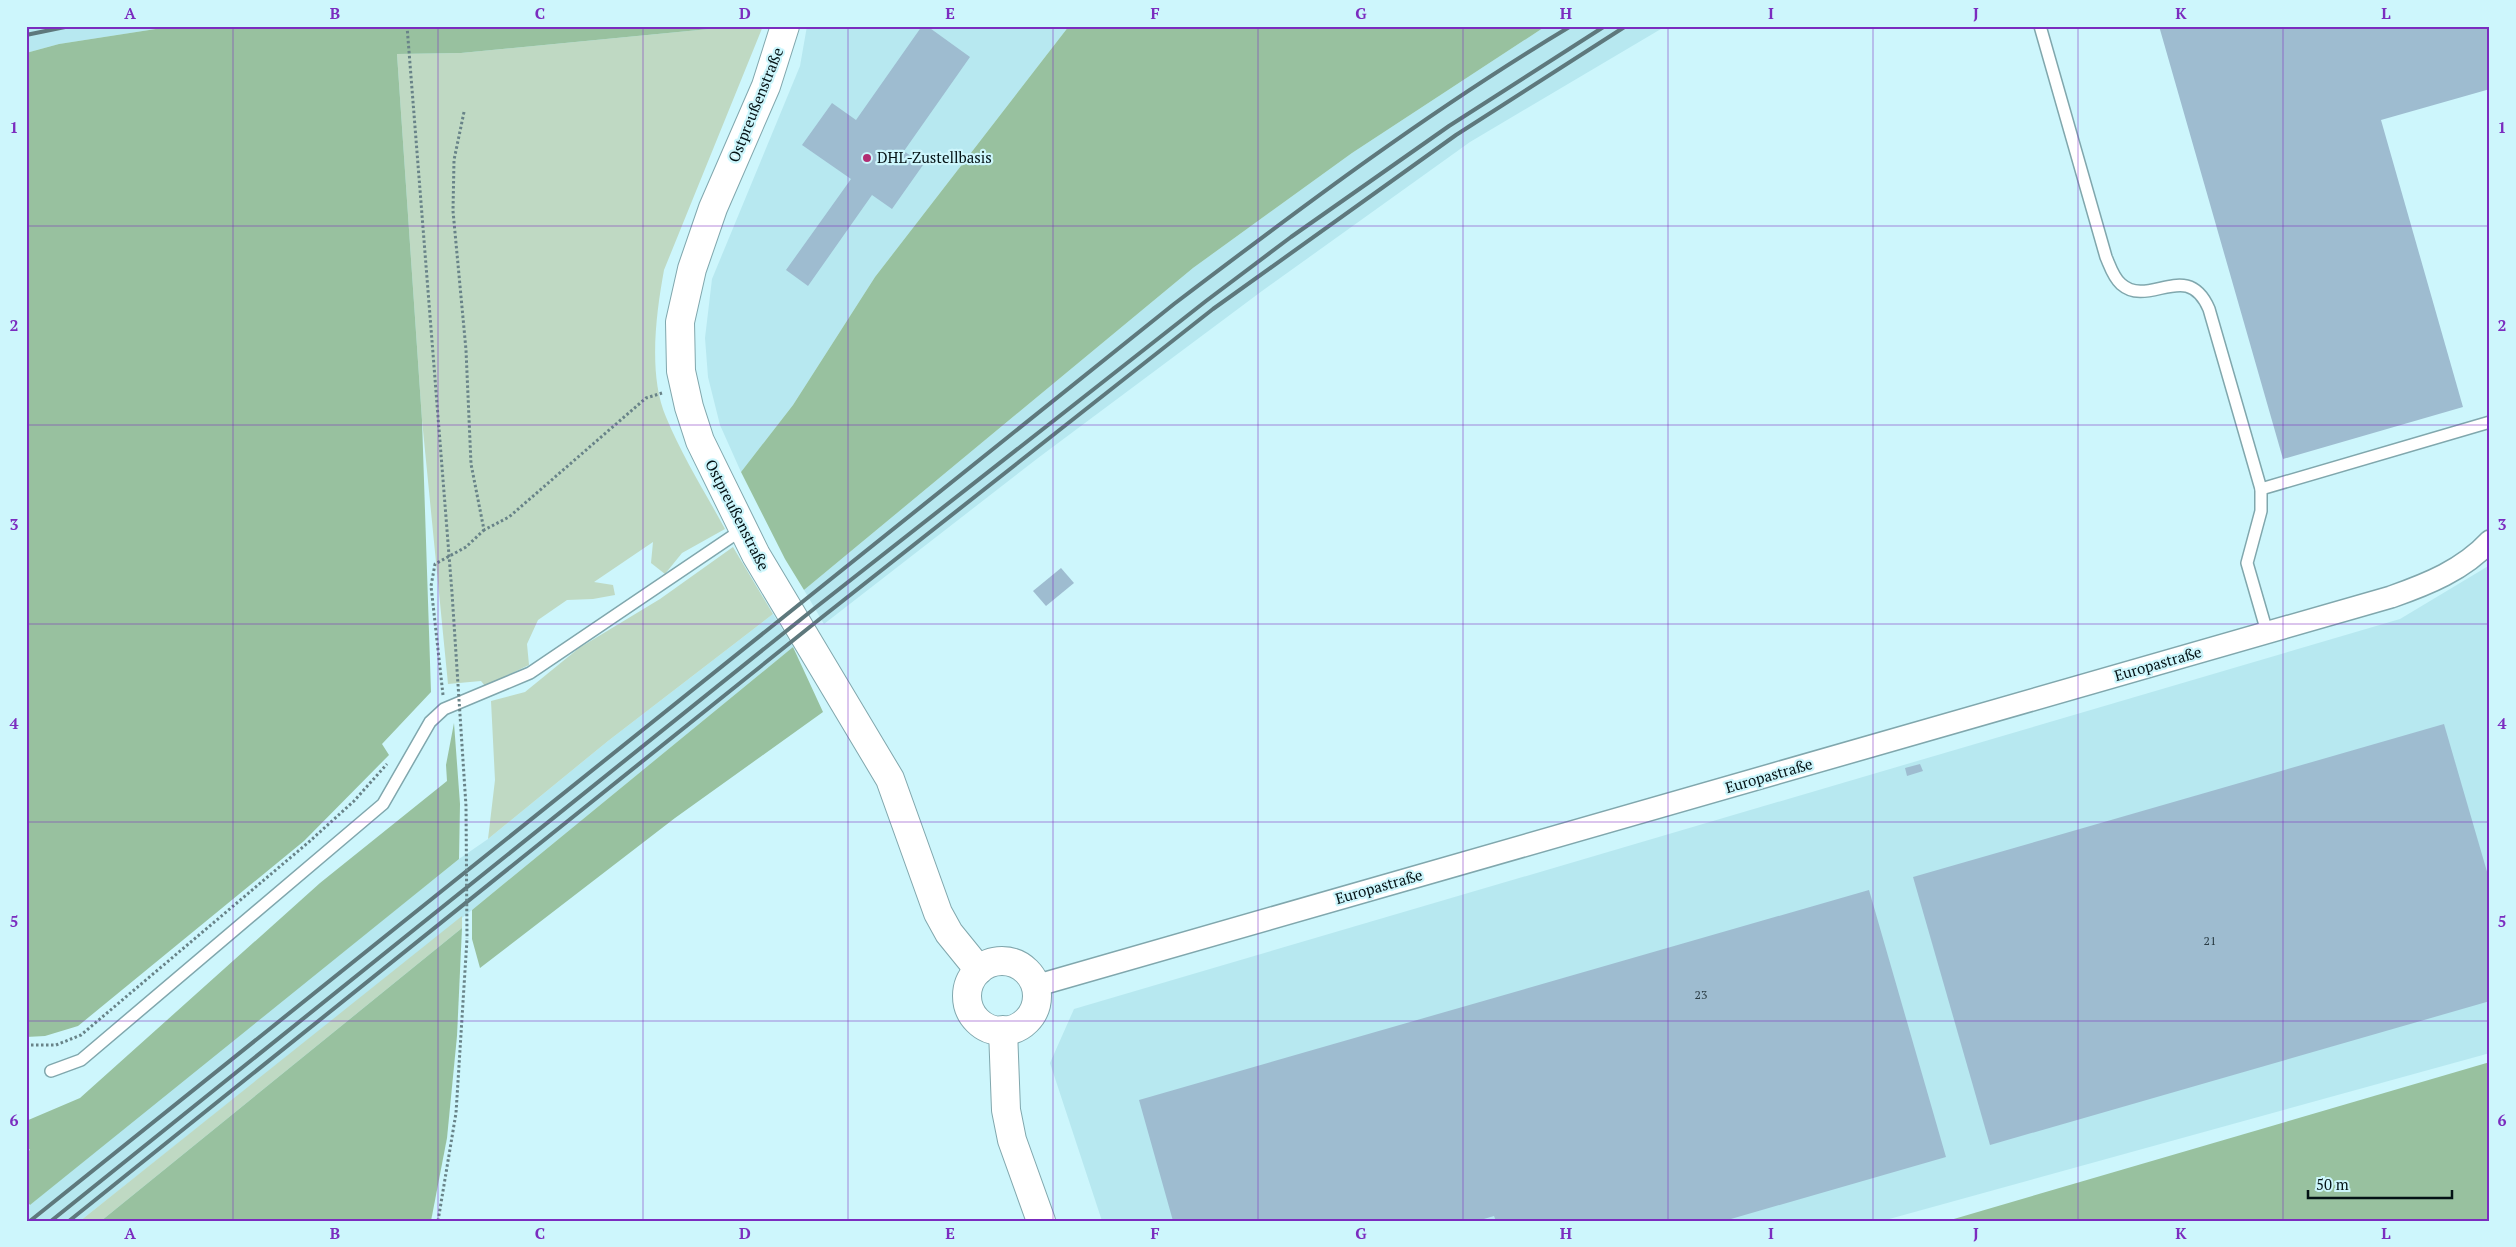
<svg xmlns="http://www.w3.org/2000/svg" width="2516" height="1247" font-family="'PT Serif',serif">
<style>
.built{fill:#b7e8f0}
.green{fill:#bfd9c3}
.forest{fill:#98c19f}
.building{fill:#9ebcd0}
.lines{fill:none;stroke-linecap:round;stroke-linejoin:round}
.lane-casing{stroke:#80a7ad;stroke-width:14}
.street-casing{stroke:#80a7ad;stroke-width:24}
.secondary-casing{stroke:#80a7ad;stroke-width:30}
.path{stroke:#688388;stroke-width:3;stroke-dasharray:2.5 2.5;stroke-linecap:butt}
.lane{stroke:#fff;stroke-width:11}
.street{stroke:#fff;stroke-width:21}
.secondary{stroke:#fff;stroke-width:28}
.rail{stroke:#5e787c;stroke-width:4}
.path-bridge{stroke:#688388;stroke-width:3;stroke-dasharray:2.5 2.5;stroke-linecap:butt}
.grid{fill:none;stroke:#7b2cbf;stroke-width:1;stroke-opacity:0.55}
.poi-dot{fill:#b22d73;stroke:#cdf6fc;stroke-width:2}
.labels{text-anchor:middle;stroke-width:4.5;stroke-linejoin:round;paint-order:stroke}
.number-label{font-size:12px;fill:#2a3c44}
.street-label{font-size:15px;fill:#041215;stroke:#cdf6fc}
.poi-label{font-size:15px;fill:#041215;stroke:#cdf6fc;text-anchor:start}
.neatline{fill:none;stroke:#7b2cbf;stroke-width:2}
.grid-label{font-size:16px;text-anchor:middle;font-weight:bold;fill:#7b2cbf}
</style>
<rect width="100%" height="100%" fill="#cdf6fc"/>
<g class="built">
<polygon points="26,26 175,26 59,44 26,53"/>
<polygon points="807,26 1069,26 875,277 793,405 741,472 720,425 708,377 705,338 712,279 800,66"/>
<polygon points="1546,26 1666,26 1470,142 1262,291 1038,458 824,624 804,590 1193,268 1352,153"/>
<polygon points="2490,565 2490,1053 1882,1221 1102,1221 1050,1063 1074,1009 2400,619"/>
<polygon points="773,614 793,647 472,910 80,1221 26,1221 26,1208 193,1072 459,859 488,839 608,741"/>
</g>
<g class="green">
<path d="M740 26H763L664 270C656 314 648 375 666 417 682 456 705 492 725 529L682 553 665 574 651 563 653 542 594 582 613 585 615 595 593 599 567 600 538 620 527 644 529 665 485 686 481 681 448 684 422 420 397 54 461 53Z"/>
<polygon points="733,547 773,614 608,741 488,839 495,780 491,701 525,692 579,648 660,599"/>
<polygon points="462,916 462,928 101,1221 80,1221"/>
</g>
<g class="forest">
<polygon points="175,26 740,26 461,53 397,54 422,420 431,692 382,744 389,755 304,841 78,1026 45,1036 26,1037 26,53 59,44"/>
<polygon points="1069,26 1546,26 1352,153 1193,268 804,590 785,559 741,472 793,405 875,277"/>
<polygon points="793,647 823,712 675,818 480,968 472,939 472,910"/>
<polygon points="454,723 460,804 459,859 30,1205 26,1201 26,1152 30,1150 26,1145 26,1121 80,1098 320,883 447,781 446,765"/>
<polygon points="462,928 457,1036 447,1138 431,1221 101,1221"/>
<polygon points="2490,1062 2490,1221 1947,1221"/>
</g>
<g class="building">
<polygon points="922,26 927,26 970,57 904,151 923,165 892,209 872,195 808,286 786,270 851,179 802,145 832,103 856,120"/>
<polygon points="2159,26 2490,26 2490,89 2381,120 2463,407 2283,459"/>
<polygon points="1061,568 1074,583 1046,606 1033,591"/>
<polygon points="2444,724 2490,882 2490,1001 1990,1145 1913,877"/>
<polygon points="1920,764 1923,771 1907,776 1905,768"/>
<polygon points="1869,890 1946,1157 1724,1221 1496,1221 1494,1216 1477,1221 1173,1221 1139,1100"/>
</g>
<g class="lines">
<defs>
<g id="lane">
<path d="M2040 26 2106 257C2110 266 2113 277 2121 284 2149 309 2187 258 2209 309L2261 489V511L2247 563 2267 632"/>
<polyline points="2261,489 2490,422"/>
<polyline points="51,1071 81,1060 383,804 430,722 444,709 530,673 743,529"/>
</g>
<path id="street" d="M1035 986 2391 597C2428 584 2463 570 2490 541"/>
<g id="secondary">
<polyline points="785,26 766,86 713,208 692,269 680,322 681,371 689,407 700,441 756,555 890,779 938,913 949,933 979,970"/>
<circle cx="1002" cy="996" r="35"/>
<polyline points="1003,1030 1006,1110 1012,1140 1041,1221"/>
</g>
</defs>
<use href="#lane" class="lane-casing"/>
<use href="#street" class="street-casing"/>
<use href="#secondary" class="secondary-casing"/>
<g class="path">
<polyline points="464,112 454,160 453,211 466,350 471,464 484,530 509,517 646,398 662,393"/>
<polyline points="443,695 431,586 435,564 466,547 484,530"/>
<polyline points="26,1045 56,1045 81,1035 310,841 354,801 387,764"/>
<polyline points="438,1221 456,1113 467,939"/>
</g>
<use href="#lane" class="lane"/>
<use href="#street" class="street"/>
<use href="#secondary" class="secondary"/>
<g class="rail">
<polyline points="26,35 70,26"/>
<path d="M30 1221 1174 304C1303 206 1432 109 1571 26"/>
<polyline points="51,1221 815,608 1206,301 1291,237 1449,126 1605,26"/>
<polyline points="69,1221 821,618 1213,309 1456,135 1626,26"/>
</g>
<polyline class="path-bridge" points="407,26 452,593 466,806 467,939"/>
</g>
<path class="grid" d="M233 26V1221M438 26V1221M643 26V1221M848 26V1221M1053 26V1221M1258 26V1221M1463 26V1221M1668 26V1221M1873 26V1221M2078 26V1221M2283 26V1221M26 226H2490M26 425H2490M26 624H2490M26 822H2490M26 1021H2490"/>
<circle class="poi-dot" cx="867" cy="158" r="5"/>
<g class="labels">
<g class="number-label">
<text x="2210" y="945">21</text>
<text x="1701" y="999">23</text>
</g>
<g class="street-label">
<text transform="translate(756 105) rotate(-68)" y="5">Ostpreußenstraße</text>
<text transform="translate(737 515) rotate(63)" y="5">Ostpreußenstraße</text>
<text transform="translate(2158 664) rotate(-16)" y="5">Europastraße</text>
<text transform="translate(1769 776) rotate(-16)" y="5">Europastraße</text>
<text transform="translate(1379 887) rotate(-16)" y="5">Europastraße</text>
</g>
<g class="poi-label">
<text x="877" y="163">DHL-Zustellbasis</text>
</g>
</g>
<rect width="2516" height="1247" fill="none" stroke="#cdf6fc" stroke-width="55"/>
<path d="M2308 1190v8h144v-8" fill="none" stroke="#041215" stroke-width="2.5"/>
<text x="2316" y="1190" font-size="15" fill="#041215" stroke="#cdf6fc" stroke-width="4" paint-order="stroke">50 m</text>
<rect x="28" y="28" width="2460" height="1192" class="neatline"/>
<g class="grid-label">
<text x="130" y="19">A</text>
<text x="335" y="19">B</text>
<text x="540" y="19">C</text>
<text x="745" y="19">D</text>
<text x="950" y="19">E</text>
<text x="1155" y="19">F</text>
<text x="1361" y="19">G</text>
<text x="1566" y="19">H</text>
<text x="1771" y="19">I</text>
<text x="1976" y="19">J</text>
<text x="2181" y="19">K</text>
<text x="2386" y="19">L</text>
<text x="14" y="133">1</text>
<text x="2502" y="133">1</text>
<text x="14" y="331">2</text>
<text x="2502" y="331">2</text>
<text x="14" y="530">3</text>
<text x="2502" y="530">3</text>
<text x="14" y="729">4</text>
<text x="2502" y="729">4</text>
<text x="14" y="927">5</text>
<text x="2502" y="927">5</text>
<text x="14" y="1126">6</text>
<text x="2502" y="1126">6</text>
<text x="130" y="1239">A</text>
<text x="335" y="1239">B</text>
<text x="540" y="1239">C</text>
<text x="745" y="1239">D</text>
<text x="950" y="1239">E</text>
<text x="1155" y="1239">F</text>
<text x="1361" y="1239">G</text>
<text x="1566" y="1239">H</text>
<text x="1771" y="1239">I</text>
<text x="1976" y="1239">J</text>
<text x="2181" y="1239">K</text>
<text x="2386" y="1239">L</text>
</g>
</svg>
